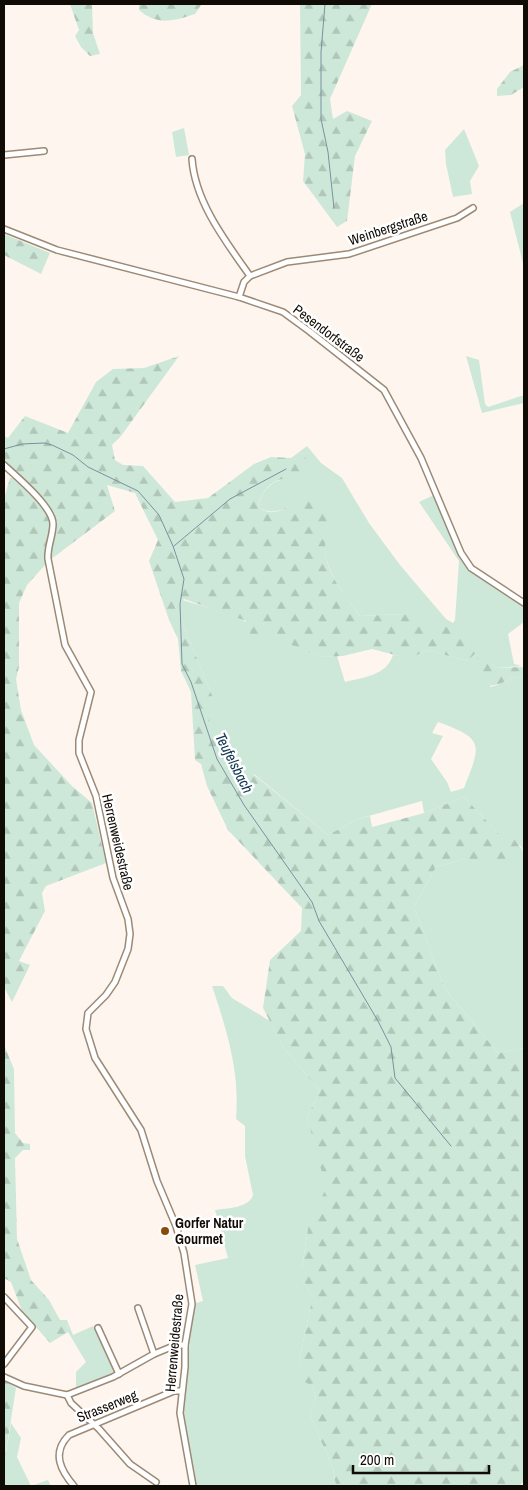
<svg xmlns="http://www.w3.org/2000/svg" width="528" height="1490" font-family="'Archivo Narrow',sans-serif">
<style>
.green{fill:#cde8d8;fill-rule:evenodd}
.forest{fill:url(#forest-firs)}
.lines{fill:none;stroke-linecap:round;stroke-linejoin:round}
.stream{stroke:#7b90a0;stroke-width:1}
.minor-casing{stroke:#9c8a76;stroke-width:8}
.minor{stroke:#fff;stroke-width:5}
.poi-dot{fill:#884c08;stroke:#fff;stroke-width:2}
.labels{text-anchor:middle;stroke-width:5;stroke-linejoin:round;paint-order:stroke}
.street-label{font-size:14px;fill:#110b05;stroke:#fff}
.poi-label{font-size:14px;font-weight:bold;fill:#110b05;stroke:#fff;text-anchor:start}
.water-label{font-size:15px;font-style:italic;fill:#0e354f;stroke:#fff}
</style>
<defs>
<pattern id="forest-firs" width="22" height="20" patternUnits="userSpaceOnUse" patternTransform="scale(1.25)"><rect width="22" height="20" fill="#cde8d8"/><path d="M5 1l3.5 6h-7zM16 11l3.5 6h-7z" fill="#afc6b8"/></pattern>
</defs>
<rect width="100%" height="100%" fill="#fef6ee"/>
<g class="green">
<polygon points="184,128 189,155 176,157 172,132"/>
<polygon points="464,129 479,166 470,181 472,194 453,197 446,164 445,150"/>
<polygon points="524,203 524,267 510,212"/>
<polygon points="466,356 479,360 485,404 488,407 524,395 524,403 482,413"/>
<path d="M307 446 321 463 342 478 369 523 400 565 446 619 453 623 455 620 459 561 419 502 434 495 468 568 524 606V622L508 634 514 664 522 666 496 668 492 664 490 687C502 685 512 675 524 677V852L521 846 499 834 464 797 424 813 422 801 358 819 328 835 254 774 236 785 208 724 212 695 175 606 182 600 227 613 319 657 337 656 345 682C364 677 386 676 393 655L413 657 427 650 467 661 475 654 403 614 360 616C340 588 322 570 325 533L296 503C283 510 271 516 258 507 262 489 273 479 291 478L304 455 299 452ZM438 722C485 739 481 744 464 788L451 792 447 782 431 759 443 736 432 733Z"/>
<polygon points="465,859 524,859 524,1048 498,1053 445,989 414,907 436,867"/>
<path d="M212 986H223L232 998 270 1021 283 1047 320 1091 307 1117 327 1188 308 1228 302 1268V1278L311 1295V1305L299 1362 312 1386 316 1397 310 1416 333 1468 336 1486H196L194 1483 182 1412 188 1337 193 1304 203 1301 195 1265 228 1258 215 1210C228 1208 249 1208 253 1195L245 1156V1126L236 1119C240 1072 227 1031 212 986Z"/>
<polygon points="67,1320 73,1335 93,1326 115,1374 76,1390 76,1372 86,1362 68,1332"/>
<polygon points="11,1423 21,1438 17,1457 31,1486 48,1480 51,1486 4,1486 4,1464"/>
</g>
<g class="forest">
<polygon points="70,4 92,4 93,33 100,54 90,56 81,47 75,36 79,30"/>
<path d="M139 4H200L201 5 195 14C174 21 157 26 139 10Z"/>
<polygon points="300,4 372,4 330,99 333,119 347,111 372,121 355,156 347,221 337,227 303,181 305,154 292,106 301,95"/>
<polygon points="524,65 524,87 511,95 497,96 497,89 510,72"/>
<polygon points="4,234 50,253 41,274 4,255"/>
<path d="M179 356 121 436 112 445 115 460 123 465 143 466 175 502 208 498 254 464 271 457 291 458 299 452 304 455 307 461C303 467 298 476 291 478 287 480 283 478 279 480 267 484 260 495 258 507 274 518 281 509 296 503 301 501 307 500 312 499L328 516C319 567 332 577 360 616L403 614 471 634 475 654 467 661 427 650 413 657H403L372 649 343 656 319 657 295 646 251 634 245 629 246 621 184 599 175 606 212 695 209 724 236 785 253 774 328 835 358 819 370 816 372 827 424 813 464 797 499 834H510L524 852V859L520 860 465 859 436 867 414 907 445 989 498 1053 524 1048V1482L521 1484V1486H336L333 1468 310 1416 316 1397 312 1386 305 1382 299 1362 311 1305V1295L302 1278V1268L308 1228 326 1188 307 1117 320 1091 283 1047 263 1008 270 960 301 931 302 908 228 830 207 786 201 764 195 760 191 692 181 671 178 639 169 620 149 561 158 540 135 493 107 485 115 511 50 560C50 548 56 537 56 525 56 507 17 473 4 462V436L8 438 25 416 68 433 96 382 113 369 144 368Z"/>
<path d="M10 478H13C26 490 54 509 50 530 47 542 43 550 46 564L27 585 19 603V667L16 679 21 710 34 745 72 786 92 803 106 863 46 886 42 893 45 911 19 961 30 965 12 1002 4 987V499Z"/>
<path d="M482 653 496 668 524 667V677C508 675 503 689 481 685L473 670 478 656Z"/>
<polygon points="4,1045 14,1069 15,1133 23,1143 30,1144 30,1150 23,1150 15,1158 17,1239 31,1280 49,1300 60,1320 67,1320 68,1332 50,1343 22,1311 11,1282 4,1278"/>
<polygon points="4,1381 16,1388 4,1464"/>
</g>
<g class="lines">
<g class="stream">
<polyline points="325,4 321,52 321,119 328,152 334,208"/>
<polyline points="4,449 22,444 44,443 52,445 73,455 88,467 138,491 159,515 173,546 184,579 180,604 182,664 191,682 217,759 244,805 312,902 319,921 378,1021 391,1047 395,1078 451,1146"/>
<polyline points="174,546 230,499 286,469"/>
</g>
<defs>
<g id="minor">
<polyline points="4,155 44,151"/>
<path d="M192 159C195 202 226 242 250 276"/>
<polyline points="4,229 57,250 239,297 283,312 309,331 384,390 421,458 461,553 471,568 524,603"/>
<polyline points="239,297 244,282 250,276 287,262 349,254 457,218 473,208"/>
<path d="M4 465C17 477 53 507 53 524 53 536 47 547 48 559L65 645 91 692 79 740V753L96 796 113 878 128 919 130 934 128 949 115 982 106 995 88 1013 86 1029 95 1058 141 1130 157 1181 176 1226 184 1253 192 1304 185 1345V1367L180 1413 193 1486"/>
<polyline points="4,1297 32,1327 4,1364"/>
<polyline points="138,1308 154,1354"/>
<polyline points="98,1328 119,1374"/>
<polyline points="4,1377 24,1386 67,1395 113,1377 154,1354 176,1345 185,1345"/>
<polyline points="67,1395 71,1403 99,1429 130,1464 156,1482"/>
<path d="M74 1486C61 1471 51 1453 69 1435L174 1391H181"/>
</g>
</defs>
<use href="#minor" class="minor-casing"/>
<use href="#minor" class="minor"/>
</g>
<circle class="poi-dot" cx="165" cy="1231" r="5"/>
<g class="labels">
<g class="street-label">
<text transform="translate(388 228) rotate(-18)" y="5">Weinbergstraße</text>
<text transform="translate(329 333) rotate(37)" y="5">Pesendorfstraße</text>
<text transform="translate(118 842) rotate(77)" y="5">Herrenweidestraße</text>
<text transform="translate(174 1343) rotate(-85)" y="5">Herrenweidestraße</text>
<text transform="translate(107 1406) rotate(-22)" y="5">Strasserweg</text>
</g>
<g class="poi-label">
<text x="175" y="1228">Gorfer Natur<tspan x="175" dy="16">Gourmet</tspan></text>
</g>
<g class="water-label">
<text transform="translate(234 763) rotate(63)" y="5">Teufelsbach</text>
</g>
</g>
<rect width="528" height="1490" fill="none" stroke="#110b05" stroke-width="10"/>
<path d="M353 1465v8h136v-8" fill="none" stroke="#110b05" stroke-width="2.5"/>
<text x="360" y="1465" font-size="15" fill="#110b05" stroke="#ffffff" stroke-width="4" paint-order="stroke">200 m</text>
</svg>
